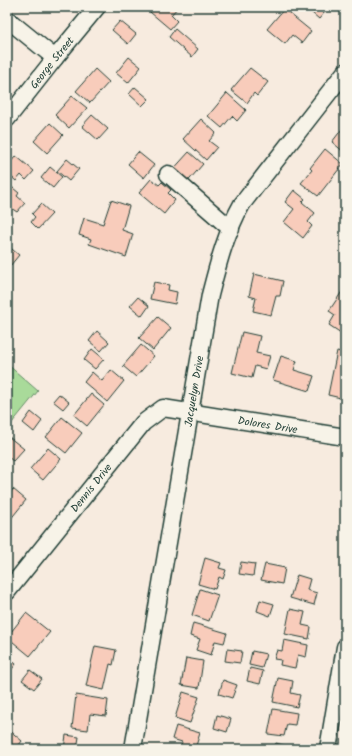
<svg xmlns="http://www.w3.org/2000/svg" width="352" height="756" font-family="Kalam,sans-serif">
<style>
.green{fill:#a9da9a;stroke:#648c67}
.building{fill:#f8ccbb;stroke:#1f3d34}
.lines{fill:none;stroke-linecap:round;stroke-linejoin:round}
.minor-casing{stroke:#1f3d34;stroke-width:19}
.minor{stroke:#f7f3e8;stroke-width:16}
.labels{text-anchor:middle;stroke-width:3;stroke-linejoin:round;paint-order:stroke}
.street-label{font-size:11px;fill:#1f3d34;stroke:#f7f3e8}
</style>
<rect width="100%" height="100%" fill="#f7ebdf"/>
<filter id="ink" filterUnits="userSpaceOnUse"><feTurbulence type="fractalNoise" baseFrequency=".025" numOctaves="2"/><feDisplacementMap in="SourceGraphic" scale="8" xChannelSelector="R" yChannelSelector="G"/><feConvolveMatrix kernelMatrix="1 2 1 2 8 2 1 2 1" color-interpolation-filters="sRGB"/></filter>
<g filter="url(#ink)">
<polygon class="green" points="7,364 38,391 7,429"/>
<g class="building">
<polygon points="144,7 178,7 171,15 177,21 170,29"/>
<polygon points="305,7 329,7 319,19"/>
<polygon points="284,9 311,31 302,43 292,35 285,44 267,29"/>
<polygon points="120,21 136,34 128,44 112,30"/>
<polygon points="175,29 198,49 192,57 169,37"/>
<polygon points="129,57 141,67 128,83 116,73"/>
<polygon points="250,68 268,82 257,96 254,93 247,103 231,90"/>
<polygon points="95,69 109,82 90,103 76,91"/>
<polygon points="135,87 149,99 142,106 129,94"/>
<polygon points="227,93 246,110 237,121 232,116 222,128 208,116"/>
<polygon points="72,96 87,108 69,128 55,115"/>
<polygon points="92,115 108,129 98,140 82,126"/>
<polygon points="201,119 216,133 209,141 217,147 206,160 183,139"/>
<polygon points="50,123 63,135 47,153 34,141"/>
<polygon points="342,129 345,132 345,153 332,142"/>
<polygon points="325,149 343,164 318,196 301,183 312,170 310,168"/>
<polygon points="138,152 154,165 144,178 128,164"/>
<polygon points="189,152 203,164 184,186 170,173"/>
<polygon points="16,156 34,171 26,180 21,175 16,181 7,173 7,166"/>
<polygon points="67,159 79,169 69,181 57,171"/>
<polygon points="50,167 62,177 53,188 41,178"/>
<polygon points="151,179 159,185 162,182 171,190 168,193 175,200 164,214 139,193"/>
<polygon points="7,183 19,193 17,196 25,203 17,212 8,206 7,207"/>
<polygon points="294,190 305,199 302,202 315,213 308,222 312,226 303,238 284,222 294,209 285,202"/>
<polygon points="111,200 129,206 122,230 133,234 126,257 89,244 91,239 79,235 84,218 103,224"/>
<polygon points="41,204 52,214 38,229 31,222 35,217 32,214"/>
<polygon points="7,245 19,255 10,266 7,264"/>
<polygon points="254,274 283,281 280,296 276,296 271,315 253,311 256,298 249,296"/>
<polygon points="154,282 169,285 168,290 177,292 175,304 150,299"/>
<polygon points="345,287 345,334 344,335 329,325 335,315 329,311"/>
<polygon points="138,297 149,306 142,316 130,306"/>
<polygon points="158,317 171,328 153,350 139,338"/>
<polygon points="97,331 109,342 101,351 89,341"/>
<polygon points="242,332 260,336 256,353 270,356 266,369 255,366 252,378 232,373"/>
<polygon points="141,345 154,356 136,377 123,366"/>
<polygon points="92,349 104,359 95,369 84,360"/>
<polygon points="337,351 345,353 345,399 328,395"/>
<polygon points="281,356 297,361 294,370 314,376 309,391 273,380"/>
<polygon points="111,370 124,381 107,402 84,382 92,372 102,381"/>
<polygon points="59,394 69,402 63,409 53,401"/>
<polygon points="91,394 104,405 87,426 74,415"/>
<polygon points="31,412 42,421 34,432 23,423"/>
<polygon points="62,417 82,433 66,453 46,437"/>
<polygon points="9,437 24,449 13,461 7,456 7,440"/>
<polygon points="48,448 61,459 43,480 30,469"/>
<polygon points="13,489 26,500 9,521 7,520 7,497"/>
<polygon points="205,558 221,563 219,568 226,570 223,579 219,577 215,589 198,584"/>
<polygon points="241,562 255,564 253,576 239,574"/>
<polygon points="265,564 285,568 282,584 261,580"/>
<polygon points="297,575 310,579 307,590 317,593 314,605 290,598"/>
<polygon points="200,589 218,595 209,621 192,615"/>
<polygon points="260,600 274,604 270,616 257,611"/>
<polygon points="290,609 305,612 302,625 311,627 309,639 285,634"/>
<polygon points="26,613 50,632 30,656 7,637"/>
<polygon points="193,623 227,633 224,643 215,641 211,655 196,650 200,639 190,636"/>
<polygon points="284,640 308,645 306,657 298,655 295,668 280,665 281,660 274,659 277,650 282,651"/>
<polygon points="95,646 116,650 113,665 110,664 104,690 86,686"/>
<polygon points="227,649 242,651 240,663 225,661"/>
<polygon points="252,651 266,654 262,668 249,665"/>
<polygon points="7,657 16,664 7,675"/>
<polygon points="186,658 203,661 199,688 181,685"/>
<polygon points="250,668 263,671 260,684 247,681"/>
<polygon points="30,670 42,679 34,689 22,680"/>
<polygon points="278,678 293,681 291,693 300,695 297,707 273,702"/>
<polygon points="223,680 237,685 232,698 219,694"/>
<polygon points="183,692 199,697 190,723 175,718"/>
<polygon points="76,695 108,700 106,716 90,714 88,730 72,728"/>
<polygon points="273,709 297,713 295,725 287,724 284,736 268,734"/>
<polygon points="217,715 231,719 227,732 214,728"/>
<polygon points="176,726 200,733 195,749 180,749 182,742 172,739"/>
<polygon points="7,728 22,741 16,749 7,749"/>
<polygon points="66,735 79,737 77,749 64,749"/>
<polygon points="276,743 293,748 292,749 274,749"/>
</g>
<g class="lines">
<defs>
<g id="minor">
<polyline points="7,19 55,58"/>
<path id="s1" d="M7 119 55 58 97 7"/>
<polyline points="168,174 231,229"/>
<path id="s2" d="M7 592 143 423 163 408 345 437"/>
<path id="s3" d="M133 749 210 295C218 264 226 232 242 204L345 72"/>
<polyline points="328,749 345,647"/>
</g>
</defs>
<use href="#minor" class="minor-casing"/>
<use href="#minor" class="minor"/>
</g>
</g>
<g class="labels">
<g class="street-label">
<text dy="4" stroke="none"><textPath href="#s1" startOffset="72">George Street</textPath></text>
<text dy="4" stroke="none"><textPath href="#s3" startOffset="363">Jacquelyn Drive</textPath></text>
<text dy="4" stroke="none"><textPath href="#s2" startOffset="348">Dolores Drive</textPath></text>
<text dy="4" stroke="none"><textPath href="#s2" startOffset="134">Dennis Drive</textPath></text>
</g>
</g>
<rect width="352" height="756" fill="none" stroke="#f7f3e8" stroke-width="24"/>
<rect x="12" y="12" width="328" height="732" fill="none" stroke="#1f3d34" stroke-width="1.5" filter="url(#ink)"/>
</svg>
